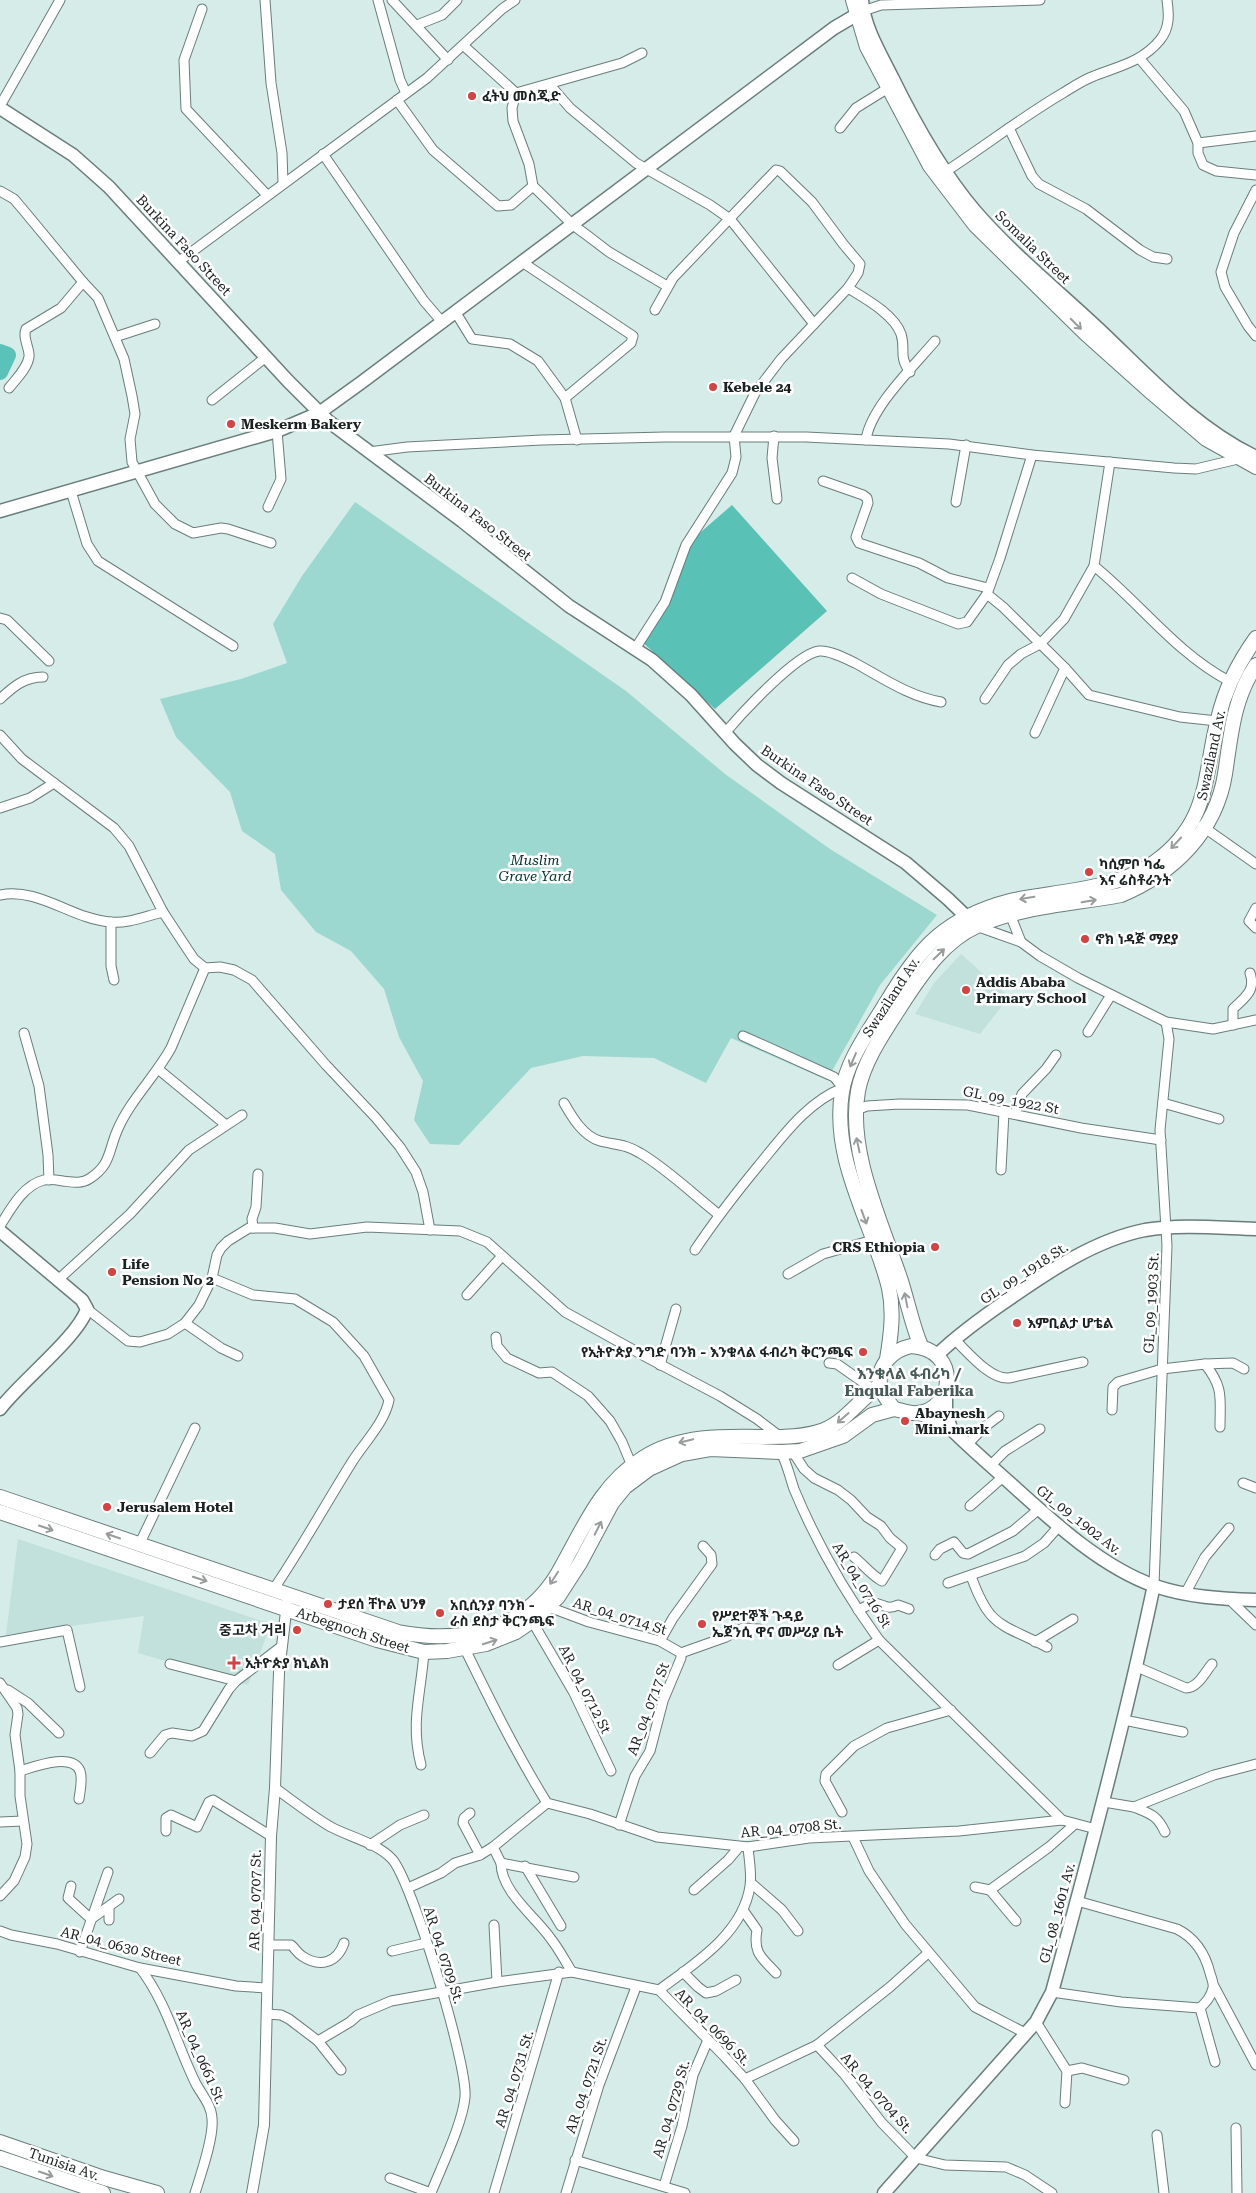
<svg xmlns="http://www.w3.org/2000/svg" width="1256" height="2193" font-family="'Roboto Serif','Noto Sans Ethiopic','Noto Sans KR',serif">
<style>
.built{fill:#c2e0dc}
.green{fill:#9cd8d0}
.forest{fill:#59c1b6}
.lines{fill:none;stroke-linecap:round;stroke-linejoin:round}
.river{stroke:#5ac2b8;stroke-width:16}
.minor-casing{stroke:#6a7d7a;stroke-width:11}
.tertiary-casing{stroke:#6a7d7a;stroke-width:12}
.secondary-casing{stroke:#6a7d7a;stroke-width:15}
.primary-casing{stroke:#6a7d7a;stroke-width:16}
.minor{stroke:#fff;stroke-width:9}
.tertiary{stroke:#fff;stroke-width:10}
.secondary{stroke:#fff;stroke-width:12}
.primary{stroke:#fff;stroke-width:14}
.oneway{stroke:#989c9c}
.poi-dot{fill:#d24343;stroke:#fff;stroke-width:2}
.labels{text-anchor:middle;stroke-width:5;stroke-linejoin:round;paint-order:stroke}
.poi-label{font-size:14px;font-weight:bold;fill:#1b2322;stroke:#fff;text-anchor:start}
.street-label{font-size:14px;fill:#1b2322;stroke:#fff}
.park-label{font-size:14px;font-style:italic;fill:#00332f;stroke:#fff}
.neighbourhood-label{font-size:15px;font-weight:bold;fill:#475a57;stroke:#fff}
</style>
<rect width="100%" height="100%" fill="#d6ece9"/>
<g class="built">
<polygon points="961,954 1009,997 980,1034 915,1014 934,983"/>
<polygon points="18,1539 271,1624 248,1685 138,1653 144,1616 6,1635"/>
</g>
<polygon class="green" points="355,502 626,691 725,774 830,849 937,915 880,985 827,1080 731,1038 706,1083 654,1058 583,1056 531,1068 459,1145 430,1144 414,1120 423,1081 399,1037 384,989 351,951 316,932 281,890 275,854 242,831 230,792 176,737 160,699 241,679 287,663 273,624 302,576"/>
<polygon class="forest" points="732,505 827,611 715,709 639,639 669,600 687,544"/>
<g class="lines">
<polyline class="river" points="0,352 8,355 0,372"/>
<defs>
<g id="minor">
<polyline points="265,0 271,83 282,153 283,183"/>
<polyline points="378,0 400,80 406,93"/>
<polyline points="392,0 448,60"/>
<polyline points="202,9 184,60 186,109 267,195"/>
<polyline points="863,11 881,5 1040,0"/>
<polyline points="417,25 442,15 457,0"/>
<polyline points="464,46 516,93"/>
<polyline points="1140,59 1184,111 1198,143 1198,153 1203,165 1216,171 1256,175"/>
<polyline points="550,85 570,108 636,163 710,205 730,219 814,324"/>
<polyline points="516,93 512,108 513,121 529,164 533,186 573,225 588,236 609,252 667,286"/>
<polyline points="516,93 622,63 642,53"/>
<polyline points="397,100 433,150 498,206 511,205 533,186"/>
<polyline points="0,106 60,0"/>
<polyline points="840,128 856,108 893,85"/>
<polyline points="1009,128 1032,176 1039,184 1086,209 1140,250 1153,257 1167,259"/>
<polyline points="1198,143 1256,136"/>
<polyline points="323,154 424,301 443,323"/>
<path d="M945 172C985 146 1022 117 1063 93 1073 87 1083 80 1094 76 1119 66 1142 62 1160 40 1170 28 1169 14 1167 0"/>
<polyline points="1256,190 1234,233 1221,272 1225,287 1248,326 1256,336"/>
<polyline points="0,191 14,199 25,212 83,282 98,298 124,359 132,396 135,414 130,439 132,462 155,504 175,524 193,533 221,528 228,529 271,543"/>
<polyline points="178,262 427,78 502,9 515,0"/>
<polyline points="522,262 633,336 631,343 565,398"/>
<path d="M848 288C864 298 894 314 901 334 906 350 898 356 910 372"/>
<polyline points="456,313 472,339 510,344 538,361 565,398 577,440"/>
<polyline points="115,337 155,324"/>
<path d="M9 388C16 379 27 369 29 357 30 348 22 338 26 329L61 308 83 282"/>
<polyline points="212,400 266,357"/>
<polyline points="774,436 772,458 777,499"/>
<path d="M866 440C870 408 914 366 935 341"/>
<polyline points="369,452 407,447 542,440 665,437 806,437 949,444 1032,455 1174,468 1196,469 1242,458"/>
<polyline points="823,481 863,495 867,498 868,503 856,537 859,543 919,563 948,578 988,588"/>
<polyline points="71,491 87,544 98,561 233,646"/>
<polyline points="956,502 966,445"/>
<polyline points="268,507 281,479 277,431"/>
<path d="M1094 566C1140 603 1176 653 1229 681"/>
<polyline points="852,578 881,594 958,624 967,622 987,594 1000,558 1032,455"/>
<polyline points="987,594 1003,607 1065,668 1089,695 1180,717 1217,721"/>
<polyline points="0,618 7,620 49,661"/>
<polyline points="635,649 665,602 686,545 732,473 736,457 734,436 755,393 781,359 848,288 858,273 860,264 844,245 812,202 780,171 776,170 673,278 655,310"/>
<path d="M0 699C13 687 24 677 43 677"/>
<polyline points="985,699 1008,665 1021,654 1040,644 1064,619 1094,566 1110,462"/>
<path d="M725 733C741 714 796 654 819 651 829 650 845 658 855 663 883 678 908 696 941 702"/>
<polyline points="1035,733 1065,668"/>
<polyline points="0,735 22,759 114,828 129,846 163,912 182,941 194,959 205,968 220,967 234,970 252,980 326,1065 376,1118 400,1147 416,1172 423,1192 430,1230"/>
<polyline points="0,808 30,798 54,783"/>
<polyline points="1202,826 1256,864"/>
<path d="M0 895C38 887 72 919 110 922 128 924 146 916 163 912"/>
<polyline points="1256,908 1249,921 1256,928"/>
<polyline points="1010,914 1021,942"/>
<polyline points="111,922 111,966 114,980"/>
<polyline points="976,926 1021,942 1040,956 1078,978 1166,1022 1213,1029 1256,1020"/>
<path d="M1233 1025V1009C1245 997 1256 991 1250 973"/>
<polyline points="1088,1032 1111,995"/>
<polyline points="24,1033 39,1086 48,1155 49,1180"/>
<polyline points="158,1069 226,1125"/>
<path d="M564 1103C572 1117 583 1136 600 1141 615 1145 626 1144 640 1153 666 1168 694 1195 718 1214"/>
<polyline points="1163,1103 1219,1119"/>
<polyline points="856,1110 867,1106 900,1104 968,1105 1081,1128 1161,1140"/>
<polyline points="1015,1114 1022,1094 1046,1069 1056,1055"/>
<polyline points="1001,1170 1004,1112"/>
<path d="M0 1226C10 1210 23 1185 44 1180 50 1179 57 1180 63 1181 72 1182 81 1184 89 1179 111 1165 108 1152 117 1131 130 1100 155 1077 171 1048L205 968"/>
<polyline points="253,1228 252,1219 256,1207 258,1174"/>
<path d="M695 1250C715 1220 736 1193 759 1165 783 1136 807 1102 843 1088L834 1077 743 1036"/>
<polyline points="788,1274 823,1254 873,1240"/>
<path d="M212 1278 253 1295 295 1299 333 1322 364 1356 389 1400C385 1422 364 1443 352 1462 325 1505 301 1549 273 1590"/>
<polyline points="59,1279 130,1214 189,1150 242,1115"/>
<polyline points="467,1295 502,1256"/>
<polyline points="87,1309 128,1341 140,1342 168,1334 185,1323 199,1305 212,1278 217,1255 221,1248 228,1241 249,1228 275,1228 310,1234 367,1227 460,1231 487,1242 565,1312 648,1358 720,1396 757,1419 782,1438"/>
<polyline points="185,1323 221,1348 238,1356"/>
<polyline points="496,1337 497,1346 507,1358 539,1373 552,1372 588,1396 610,1421 622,1442 632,1466"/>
<path d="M954 1339C968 1352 990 1380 1009 1378L1083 1362"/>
<polyline points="829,1363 837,1364 874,1390"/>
<path d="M1205 1364C1224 1388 1220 1398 1220 1427"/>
<polyline points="660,1365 676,1309"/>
<polyline points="1112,1410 1113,1387 1118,1382 1162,1369 1205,1364 1233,1363 1244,1369"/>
<polyline points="967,1445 983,1428 999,1416"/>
<path d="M781 1452C787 1464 790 1477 794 1489 816 1542 845 1593 879 1640L1062 1820"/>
<path d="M793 1452 804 1469 814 1478 838 1490 851 1500 867 1517 881 1526 890 1538 902 1548 882 1581C871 1575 864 1565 854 1557"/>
<polyline points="991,1465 1005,1451 1040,1429"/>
<polyline points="1243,1483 1256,1488"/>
<polyline points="970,1506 1003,1477"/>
<polyline points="139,1545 195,1428"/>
<polyline points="935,1555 940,1549 954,1542 963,1553 968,1554 1013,1531 1039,1509"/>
<path d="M971 1576C990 1629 1001 1623 1047 1647"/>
<polyline points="948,1583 1025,1556 1044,1543 1060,1525"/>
<polyline points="1154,1585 1167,1246 1160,1130 1169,1039 1166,1022"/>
<polyline points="1185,1594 1205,1557 1229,1528"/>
<polyline points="1229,1599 1256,1625"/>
<polyline points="549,1607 589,1622 660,1641 681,1653 681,1658 663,1701 650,1751 635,1776 619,1825"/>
<path d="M858 1610 873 1603C883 1603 886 1611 898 1605L909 1609"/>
<polyline points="532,1621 574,1693 611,1771"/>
<polyline points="660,1641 673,1618 712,1564 711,1555 703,1546"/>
<polyline points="0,1642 67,1630 80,1687"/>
<polyline points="1035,1642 1073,1619"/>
<path d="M465 1649C491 1702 516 1753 547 1803L590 1814 657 1837 748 1847 809 1838 959 1831 1062 1820 1096 1829"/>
<polyline points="681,1653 726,1637 743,1628 759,1629"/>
<polyline points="170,1664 236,1681"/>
<polyline points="838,1665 879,1640"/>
<path d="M1137 1667 1186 1688C1198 1688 1205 1672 1212 1664"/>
<polyline points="0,1683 17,1708 18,1714 15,1735 20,1771 20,1796 27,1844 25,1857 14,1881 0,1896"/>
<polyline points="8,1690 28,1703 59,1733"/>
<polyline points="1124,1720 1183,1732"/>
<polyline points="150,1753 165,1735 172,1733 192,1736 203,1731 229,1689 236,1681 282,1646"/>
<path d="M421 1765C410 1723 421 1694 424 1652"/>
<path d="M20 1771C34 1767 72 1752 80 1771 83 1779 80 1791 79 1799"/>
<path d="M275 1788C293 1801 312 1816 331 1827 350 1837 377 1843 392 1859 412 1881 468 2065 465 2097 463 2122 441 2168 431 2193"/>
<polyline points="1104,1802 1134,1807 1214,1775 1256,1764"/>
<path d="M1134 1807C1151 1814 1157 1815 1165 1832"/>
<polyline points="842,1812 825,1781 826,1774 854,1746 887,1728 951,1710"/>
<polyline points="470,1813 464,1818 463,1823 480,1855"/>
<polyline points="0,1822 23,1821"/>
<polyline points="166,1831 166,1818 171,1815 197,1827 209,1802 213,1800 271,1836"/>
<polyline points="853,1837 869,1871 905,1924 975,2007 1025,2033"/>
<polyline points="370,1845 400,1825 424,1815"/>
<polyline points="493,1847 501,1863 574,1877"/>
<path d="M501 1863C501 1892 536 1917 551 1939 559 1949 565 1961 572 1972"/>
<polyline points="525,1866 561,1926"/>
<polyline points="751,1883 782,1910 798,1931"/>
<polyline points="71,1886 68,1898 91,1919 119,1899"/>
<polyline points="975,1887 990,1890"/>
<polyline points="408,1888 441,1873 455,1863 480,1855 493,1847 547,1803"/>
<polyline points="694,1890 728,1860 739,1847"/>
<polyline points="109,1907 109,1920"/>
<path d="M743 1910 757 1930C753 1953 761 1957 776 1973"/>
<polyline points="1016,1921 990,1890 1049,1847 1075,1824"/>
<polyline points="494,1925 497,1982"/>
<polyline points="0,1931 11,1935 57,1944 140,1968 236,1986 267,1988"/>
<path d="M268 1945H291C295 1948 297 1953 302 1956 320 1968 337 1963 344 1943"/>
<polyline points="392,1951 426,1943"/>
<polyline points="80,1952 108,1872"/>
<path d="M140 1968C167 2003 177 2046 196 2084 202 2095 212 2106 212 2119 214 2137 201 2174 195 2193"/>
<polyline points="683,1972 698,1987 706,1993 716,1991 736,1980"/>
<polyline points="1214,1986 1256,2065"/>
<path d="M659 1990C694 1964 743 1934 750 1886 752 1874 749 1860 748 1847"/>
<path d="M1052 1992 1121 2002 1200 2008C1206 2002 1211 1997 1213 1988 1214 1983 1211 1977 1210 1973 1205 1953 1195 1938 1177 1929L1077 1901"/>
<polyline points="1200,2008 1215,2062"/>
<polyline points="267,2014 281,2015 289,2019 318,2041 341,2070"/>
<polyline points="1036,2022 1067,2071 1065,2103"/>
<polyline points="318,2041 350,2022 358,2015 391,2001 497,1982 572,1972 659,1990 724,2056 745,2079 775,2120 794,2141"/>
<polyline points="817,2045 844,2074 882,2123 916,2158 945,2165 1006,2167 1025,2175 1052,2193"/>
<polyline points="1067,2071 1082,2068 1124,2080"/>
<polyline points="745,2079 817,2045 890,1987 928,1953"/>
<polyline points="1236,2128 1237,2193"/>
<polyline points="1157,2135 1164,2193"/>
<polyline points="575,2160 685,2193"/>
<polyline points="390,2178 431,2193"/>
<polyline points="664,2186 682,2126 693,2075 708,2040"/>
<polyline points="494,2193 559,1972"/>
<polyline points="566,2193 599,2085 636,1987"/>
</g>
<polyline id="tertiary" points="252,2193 264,2125 271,1836 275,1788 279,1672 287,1603"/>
<g id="secondary">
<path d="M862 0C864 27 880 53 892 77 915 124 941 171 975 211 1014 256 1061 293 1104 334 1150 378 1197 429 1256 457"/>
<polyline points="0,108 73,155 109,187 288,381 328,421 462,521 569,606 652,660 691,695 735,744 757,765 781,783 906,863 948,899 974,924"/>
<polyline points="0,511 277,431 319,413 362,382 834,28 863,11"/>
<path d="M0 1231 82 1300 87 1309C78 1337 20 1382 0 1409"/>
<path d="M937 1355C959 1334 984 1316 1009 1299 1051 1270 1095 1240 1145 1230 1181 1224 1220 1228 1256 1229"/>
<polyline points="946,1390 946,1411 951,1429"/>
<path d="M917 1413 936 1420 951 1429C970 1448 990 1465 1010 1483 1052 1521 1101 1567 1155 1586 1187 1597 1222 1599 1256 1600"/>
<path d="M884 2193 1036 2022 1052 1992C1089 1857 1125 1722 1154 1585"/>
</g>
<g id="primary">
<polyline points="853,0 867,47 930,166 975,225 1085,333 1152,393 1206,439 1256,467"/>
<path d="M911 1346C962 1349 954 1411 917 1413 909 1414 901 1410 894 1409 889 1402 881 1393 880 1385 877 1365 893 1350 911 1346Z"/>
<path d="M921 1346C912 1325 908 1303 901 1281 882 1223 847 1152 858 1091 864 1059 887 1028 904 1001 923 972 945 940 977 926 1022 906 1074 904 1121 895 1174 873 1216 831 1225 774 1231 735 1233 699 1256 665"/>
<path d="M887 1359C891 1335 894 1312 889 1288 873 1223 831 1161 842 1092 847 1059 870 1030 886 1003 920 947 945 918 1010 901 1031 896 1054 894 1076 890 1104 885 1132 879 1155 862 1211 821 1203 777 1218 719 1225 689 1238 663 1256 638"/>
<path d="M0 1497 398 1632C460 1644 522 1632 557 1575 582 1532 599 1485 643 1458 679 1435 723 1436 764 1437 785 1437 804 1437 824 1430 846 1421 860 1399 880 1385"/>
<polyline points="0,1512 377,1640 424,1652 447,1651 486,1644 516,1632 532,1621 558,1597 580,1563 612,1503 625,1487 649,1469 682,1454 710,1449 781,1452 800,1451 843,1436 872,1415 894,1409"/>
<polyline points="0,2142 104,2178 157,2193"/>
<polyline points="0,2158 103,2193"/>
</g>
</defs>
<use href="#minor" class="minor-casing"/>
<use href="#tertiary" class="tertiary-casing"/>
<use href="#secondary" class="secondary-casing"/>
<use href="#primary" class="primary-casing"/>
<use href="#minor" class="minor"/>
<use href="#tertiary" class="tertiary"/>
<use href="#secondary" class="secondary"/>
<use href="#primary" class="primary"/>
</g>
<defs><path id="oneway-shaft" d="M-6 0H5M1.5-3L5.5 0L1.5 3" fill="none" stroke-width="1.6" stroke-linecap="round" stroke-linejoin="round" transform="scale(1.25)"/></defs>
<g class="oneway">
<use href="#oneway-shaft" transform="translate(1076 324) rotate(45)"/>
<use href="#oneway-shaft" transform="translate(1176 843) rotate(133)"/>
<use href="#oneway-shaft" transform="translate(1027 898) rotate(171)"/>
<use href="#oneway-shaft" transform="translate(1089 901) rotate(-10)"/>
<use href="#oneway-shaft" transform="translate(939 954) rotate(-44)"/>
<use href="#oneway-shaft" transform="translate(853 1060) rotate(113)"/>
<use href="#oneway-shaft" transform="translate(858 1145) rotate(-102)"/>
<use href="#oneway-shaft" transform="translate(864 1217) rotate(70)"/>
<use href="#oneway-shaft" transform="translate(906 1300) rotate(-101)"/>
<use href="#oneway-shaft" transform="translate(843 1418) rotate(139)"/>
<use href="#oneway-shaft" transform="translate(686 1441) rotate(166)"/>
<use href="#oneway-shaft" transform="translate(46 1528) rotate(19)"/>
<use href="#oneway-shaft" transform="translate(598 1528) rotate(-63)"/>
<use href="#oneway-shaft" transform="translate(113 1536) rotate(-161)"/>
<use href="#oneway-shaft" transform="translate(554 1578) rotate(123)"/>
<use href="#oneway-shaft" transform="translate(200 1579) rotate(18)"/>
<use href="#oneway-shaft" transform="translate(490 1642) rotate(-18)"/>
<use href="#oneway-shaft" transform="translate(46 2174) rotate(19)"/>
</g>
<g class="poi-dot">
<circle cx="472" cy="96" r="5"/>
<circle cx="713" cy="387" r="5"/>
<circle cx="231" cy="424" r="5"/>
<circle cx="1089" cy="872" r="5"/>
<circle cx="1085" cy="939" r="5"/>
<circle cx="966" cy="990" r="5"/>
<circle cx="935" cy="1247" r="5"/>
<circle cx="112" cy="1272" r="5"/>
<circle cx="1017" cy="1323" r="5"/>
<circle cx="863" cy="1352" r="5"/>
<circle cx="905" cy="1421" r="5"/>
<circle cx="107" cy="1507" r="5"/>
<circle cx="328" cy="1604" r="5"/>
<circle cx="440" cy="1613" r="5"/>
<circle cx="702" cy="1624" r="5"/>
<circle cx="297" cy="1630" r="5"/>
<path d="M231.5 1655.5h5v5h5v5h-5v5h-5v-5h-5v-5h5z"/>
</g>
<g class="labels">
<g class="poi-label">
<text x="482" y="101">ፈትህ መስጂድ</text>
<text x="723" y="392">Kebele 24</text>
<text x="241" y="429">Meskerm Bakery</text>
<text x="1099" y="869">ካሲምቦ ካፌ<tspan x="1099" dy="16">እና ሬስቶራንት</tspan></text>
<text x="1095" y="944">ኖክ ነዳጅ ማደያ</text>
<text x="976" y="987">Addis Ababa<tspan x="976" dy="16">Primary School</tspan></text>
<text x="925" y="1252" text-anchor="end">CRS Ethiopia</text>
<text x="122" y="1269">Life<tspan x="122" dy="16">Pension No 2</tspan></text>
<text x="1027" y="1328">እምቢልታ ሆቴል</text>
<text x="853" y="1357" text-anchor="end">የኢትዮጵያ ንግድ ባንክ - እንቁላል ፋብሪካ ቅርንጫፍ</text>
<text x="915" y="1418">Abaynesh<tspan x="915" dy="16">Mini.mark</tspan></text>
<text x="117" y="1512">Jerusalem Hotel</text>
<text x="338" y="1609">ታደሰ ቸኮል ህንፃ</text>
<text x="450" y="1610">አቢሲንያ ባንክ -<tspan x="450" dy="16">ራስ ደስታ ቅርንጫፍ</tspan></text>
<text x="712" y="1621">የሥደተኞች ጉዳይ<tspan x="712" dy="16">ኤጀንሲ ዋና መሥሪያ ቤት</tspan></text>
<text x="287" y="1635" text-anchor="end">중고차 거리</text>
<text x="245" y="1668">ኢትዮጵያ ክኒልክ</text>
</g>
<g class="street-label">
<text transform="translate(184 245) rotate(47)" y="5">Burkina Faso Street</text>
<text transform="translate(1033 247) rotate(44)" y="5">Somalia Street</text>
<text transform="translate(478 517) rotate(38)" y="5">Burkina Faso Street</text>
<text transform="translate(1211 755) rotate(-78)" y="5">Swaziland Av.</text>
<text transform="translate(817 785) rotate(34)" y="5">Burkina Faso Street</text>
<text transform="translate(891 997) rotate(-57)" y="5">Swaziland Av.</text>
<text transform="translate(1011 1100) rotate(11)" y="5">GL_09_1922 St</text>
<text transform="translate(1024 1273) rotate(-33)" y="5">GL_09_1918 St.</text>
<text transform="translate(1151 1303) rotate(-87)" y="5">GL_09_1903 St.</text>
<text transform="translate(1079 1520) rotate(38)" y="5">GL_09_1902 Av.</text>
<text transform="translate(862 1585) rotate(58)" y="5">AR_04_0716 St</text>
<text transform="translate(620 1616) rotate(17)" y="5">AR_04_0714 St</text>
<text transform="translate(353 1630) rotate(18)" y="5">Arbegnoch Street</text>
<text transform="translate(585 1689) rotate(63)" y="5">AR_04_0712 St</text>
<text transform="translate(648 1709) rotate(-70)" y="5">AR_04_0717 St</text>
<text transform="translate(791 1828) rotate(-5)" y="5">AR_04_0708 St.</text>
<text transform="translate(255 1900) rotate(-89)" y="5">AR_04_0707 St.</text>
<text transform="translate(1057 1913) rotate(-75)" y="5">GL_08_1601 Av.</text>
<text transform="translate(121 1946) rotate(14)" y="5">AR_04_0630 Street</text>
<text transform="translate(444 1955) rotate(72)" y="5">AR_04_0709 St.</text>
<text transform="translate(713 2027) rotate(46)" y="5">AR_04_0696 St.</text>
<text transform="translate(201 2057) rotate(66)" y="5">AR_04_0661 St.</text>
<text transform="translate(514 2079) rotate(-73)" y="5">AR_04_0731 St.</text>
<text transform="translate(586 2085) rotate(-71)" y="5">AR_04_0721 St.</text>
<text transform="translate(877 2093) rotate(49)" y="5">AR_04_0704 St.</text>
<text transform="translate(671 2109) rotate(-74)" y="5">AR_04_0729 St.</text>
<text transform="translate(64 2164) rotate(19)" y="5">Tunisia Av.</text>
</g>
<g class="park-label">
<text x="535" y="865">Muslim<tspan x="535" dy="16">Grave Yard</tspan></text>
</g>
<g class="neighbourhood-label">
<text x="909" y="1379">እንቁላል ፋብሪካ /<tspan x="909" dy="17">Enqulal Faberika</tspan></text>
</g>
</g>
</svg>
